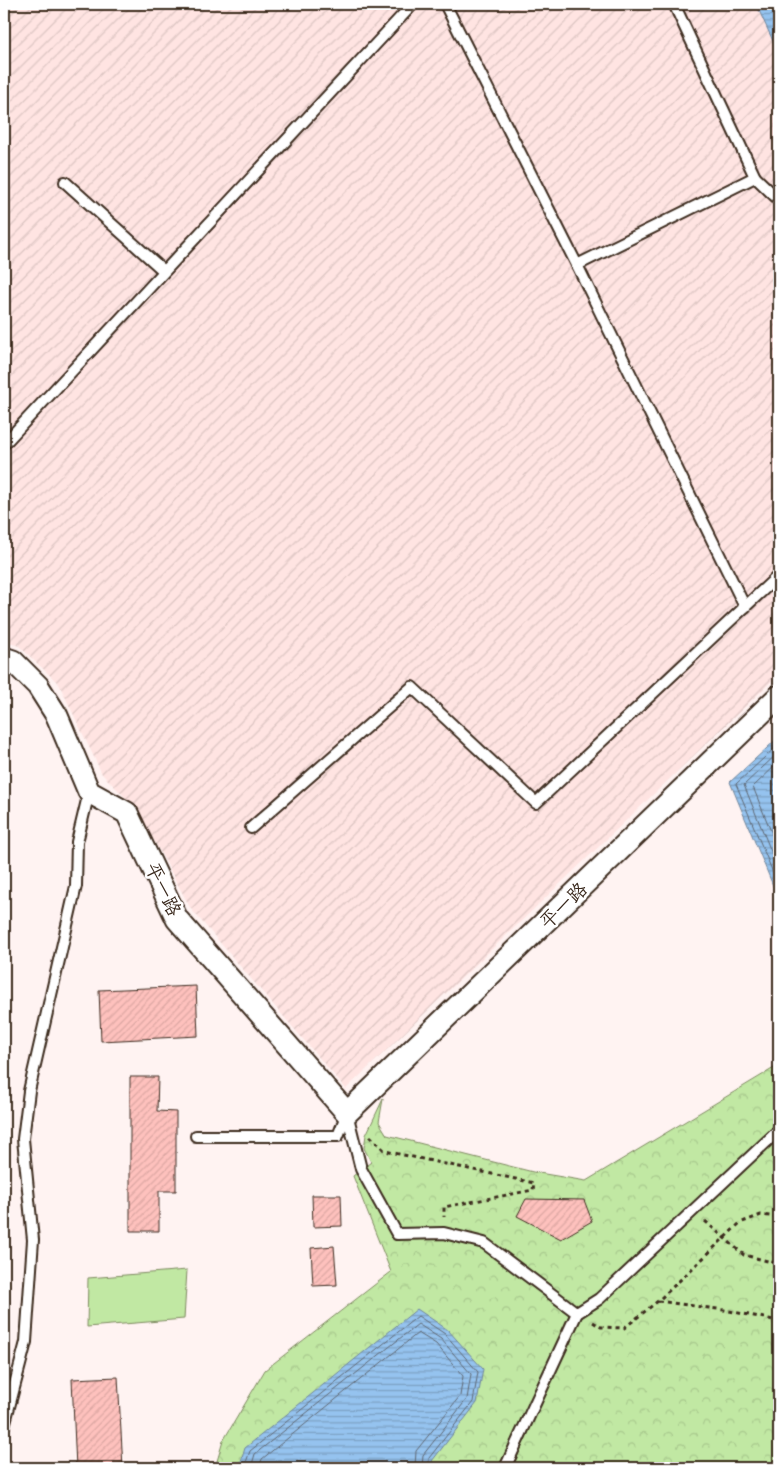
<svg xmlns="http://www.w3.org/2000/svg" width="783" height="1472" font-family="Dekko,'LXGW WenKai TC',sans-serif">
<style>
.industrial{fill:url(#industrial-furrows)}
.green{fill:#c1e8a3;stroke:#7e8960}
.park{fill:url(#park-crowns);stroke:#7e8960}
.water{fill:url(#water-rules);stroke:#71869b}
.lines{fill:none;stroke-linecap:round;stroke-linejoin:round}
.shore{stroke:#5f6772;stroke-width:1}
.building{fill:url(#building-hatch);stroke:#3b2a1e}
.lane-casing{stroke:#3b2a1e;stroke-width:14}
.street-casing{stroke:#3b2a1e;stroke-width:25}
.path{stroke:#3b2a1e;stroke-width:3;stroke-dasharray:4 4;stroke-linecap:butt}
.lane{stroke:#fff;stroke-width:10}
.street{stroke:#fff;stroke-width:21}
.labels{text-anchor:middle;stroke-width:5;stroke-linejoin:round;paint-order:stroke}
.street-label{font-size:19px;fill:#3b2a1e;stroke:#fff}
</style>
<defs>
<pattern id="industrial-furrows" width="10" height="10" patternUnits="userSpaceOnUse" patternTransform="scale(1.25)"><rect width="10" height="10" fill="#ffe4e2"/><path d="M-1 1l2-2M0 10L10 0M9 11l2-2" fill="none" stroke="#dbc4c1"/></pattern>
<pattern id="park-crowns" width="20" height="18" patternUnits="userSpaceOnUse" patternTransform="scale(1.25)"><rect width="20" height="18" fill="#c1e8a3"/><path d="M2 6a3 3 0 1 1 6 0M12 15a3 3 0 1 1 6 0" fill="none" stroke="#a7c78c"/></pattern>
<pattern id="water-rules" width="6" height="5" patternUnits="userSpaceOnUse" patternTransform="scale(1.25)"><rect width="6" height="5" fill="#95c3ef"/><path d="M0 2.5h6" fill="none" stroke="#7b9fc1"/></pattern>
<pattern id="building-hatch" width="6" height="6" patternUnits="userSpaceOnUse" patternTransform="scale(1.25)"><rect width="6" height="6" fill="#fec1bd"/><path d="M-1 1l2-2M0 6l6-6M5 7l2-2" fill="none" stroke="#dba6a2"/></pattern>
</defs>
<rect width="100%" height="100%" fill="#fff3f2"/>
<filter id="ink" filterUnits="userSpaceOnUse"><feTurbulence type="fractalNoise" baseFrequency=".02" numOctaves="2"/><feDisplacementMap in="SourceGraphic" scale="10" xChannelSelector="R" yChannelSelector="G"/><feConvolveMatrix kernelMatrix="1 2 1 2 8 2 1 2 1" color-interpolation-filters="sRGB"/></filter>
<g filter="url(#ink)">
<polygon class="industrial" points="4,4 756,4 779,54 779,674 346,1089 191,909 137,809 102,774 59,684 19,646 4,641"/>
<polygon class="green" points="187,1270 184,1319 87,1327 88,1278"/>
<polygon class="park" points="779,1065 779,1468 215,1468 223,1441 265,1370 391,1272 353,1176 371,1162 364,1148 366,1135 383,1099 379,1122 387,1135 533,1172 586,1181"/>
<g class="water">
<polygon points="756,4 779,4 779,54"/>
<polygon points="779,737 779,900 730,782"/>
<polygon points="417,1309 448,1330 483,1369 477,1403 432,1461 434,1468 239,1468 245,1448"/>
</g>
<g class="lines">
<g class="shore">
<polyline points="779,744 736,784 779,887"/>
<polyline points="779,752 744,785 779,871"/>
<polyline points="779,762 753,787 779,851"/>
<polyline points="244,1468 250,1451 418,1316 445,1334 478,1372 473,1402 429,1458 429,1468"/>
<polyline points="251,1468 255,1454 418,1324 441,1339 471,1374 467,1399 423,1455 422,1468"/>
<polyline points="259,1468 262,1459 418,1333 436,1344 463,1376 460,1396 416,1451 415,1468"/>
</g>
</g>
<g class="building">
<polygon points="196,986 198,1036 101,1041 99,990"/>
<polygon points="130,1077 158,1077 157,1111 176,1112 176,1191 159,1191 159,1231 130,1231"/>
<polygon points="312,1195 341,1195 342,1226 313,1227"/>
<polygon points="526,1199 584,1200 592,1221 561,1239 517,1216"/>
<polygon points="334,1246 337,1285 313,1286 311,1248"/>
<polygon points="118,1377 123,1468 76,1468 72,1379"/>
</g>
<g class="lines">
<defs>
<g id="lane">
<polyline points="445,4 577,265 755,177 674,4"/>
<polyline points="755,177 779,200"/>
<polyline points="65,182 164,271"/>
<polyline points="577,265 745,607"/>
<polyline points="4,444 413,4"/>
<polyline points="251,828 412,687 536,803 779,575"/>
<polyline points="347,1113 361,1169 397,1234 444,1233 484,1243 577,1313 599,1299 779,1130"/>
<polyline points="196,1136 338,1136 347,1113"/>
<polyline points="4,1426 26,1342 33,1240 23,1139 29,1091 76,886 77,842 89,792"/>
<polyline points="505,1468 577,1313"/>
</g>
<polyline id="street" points="4,658 13,661 38,686 57,716 89,792 127,813 177,919 347,1113 779,696"/>
</defs>
<use href="#lane" class="lane-casing"/>
<use href="#street" class="street-casing"/>
<g class="path">
<polyline points="370,1136 385,1151 534,1183 533,1190 444,1207 444,1217"/>
<polyline points="705,1221 744,1255 779,1264"/>
<polyline points="658,1301 724,1310 779,1321"/>
<polyline points="593,1322 601,1327 624,1328 658,1301 740,1223 761,1215 779,1217"/>
</g>
<use href="#lane" class="lane"/>
<use href="#street" class="street"/>
</g>
</g>
<g class="labels">
<g class="street-label">
<text transform="translate(164 889) rotate(64)" y="7">平一路</text>
<text transform="translate(563 905) rotate(-44)" y="7">平一路</text>
</g>
</g>
<rect width="783" height="1472" fill="none" stroke="#fff" stroke-width="20"/>
<rect x="10" y="10" width="763" height="1452" fill="none" stroke="#3b2a1e" stroke-width="2" filter="url(#ink)"/>
</svg>
